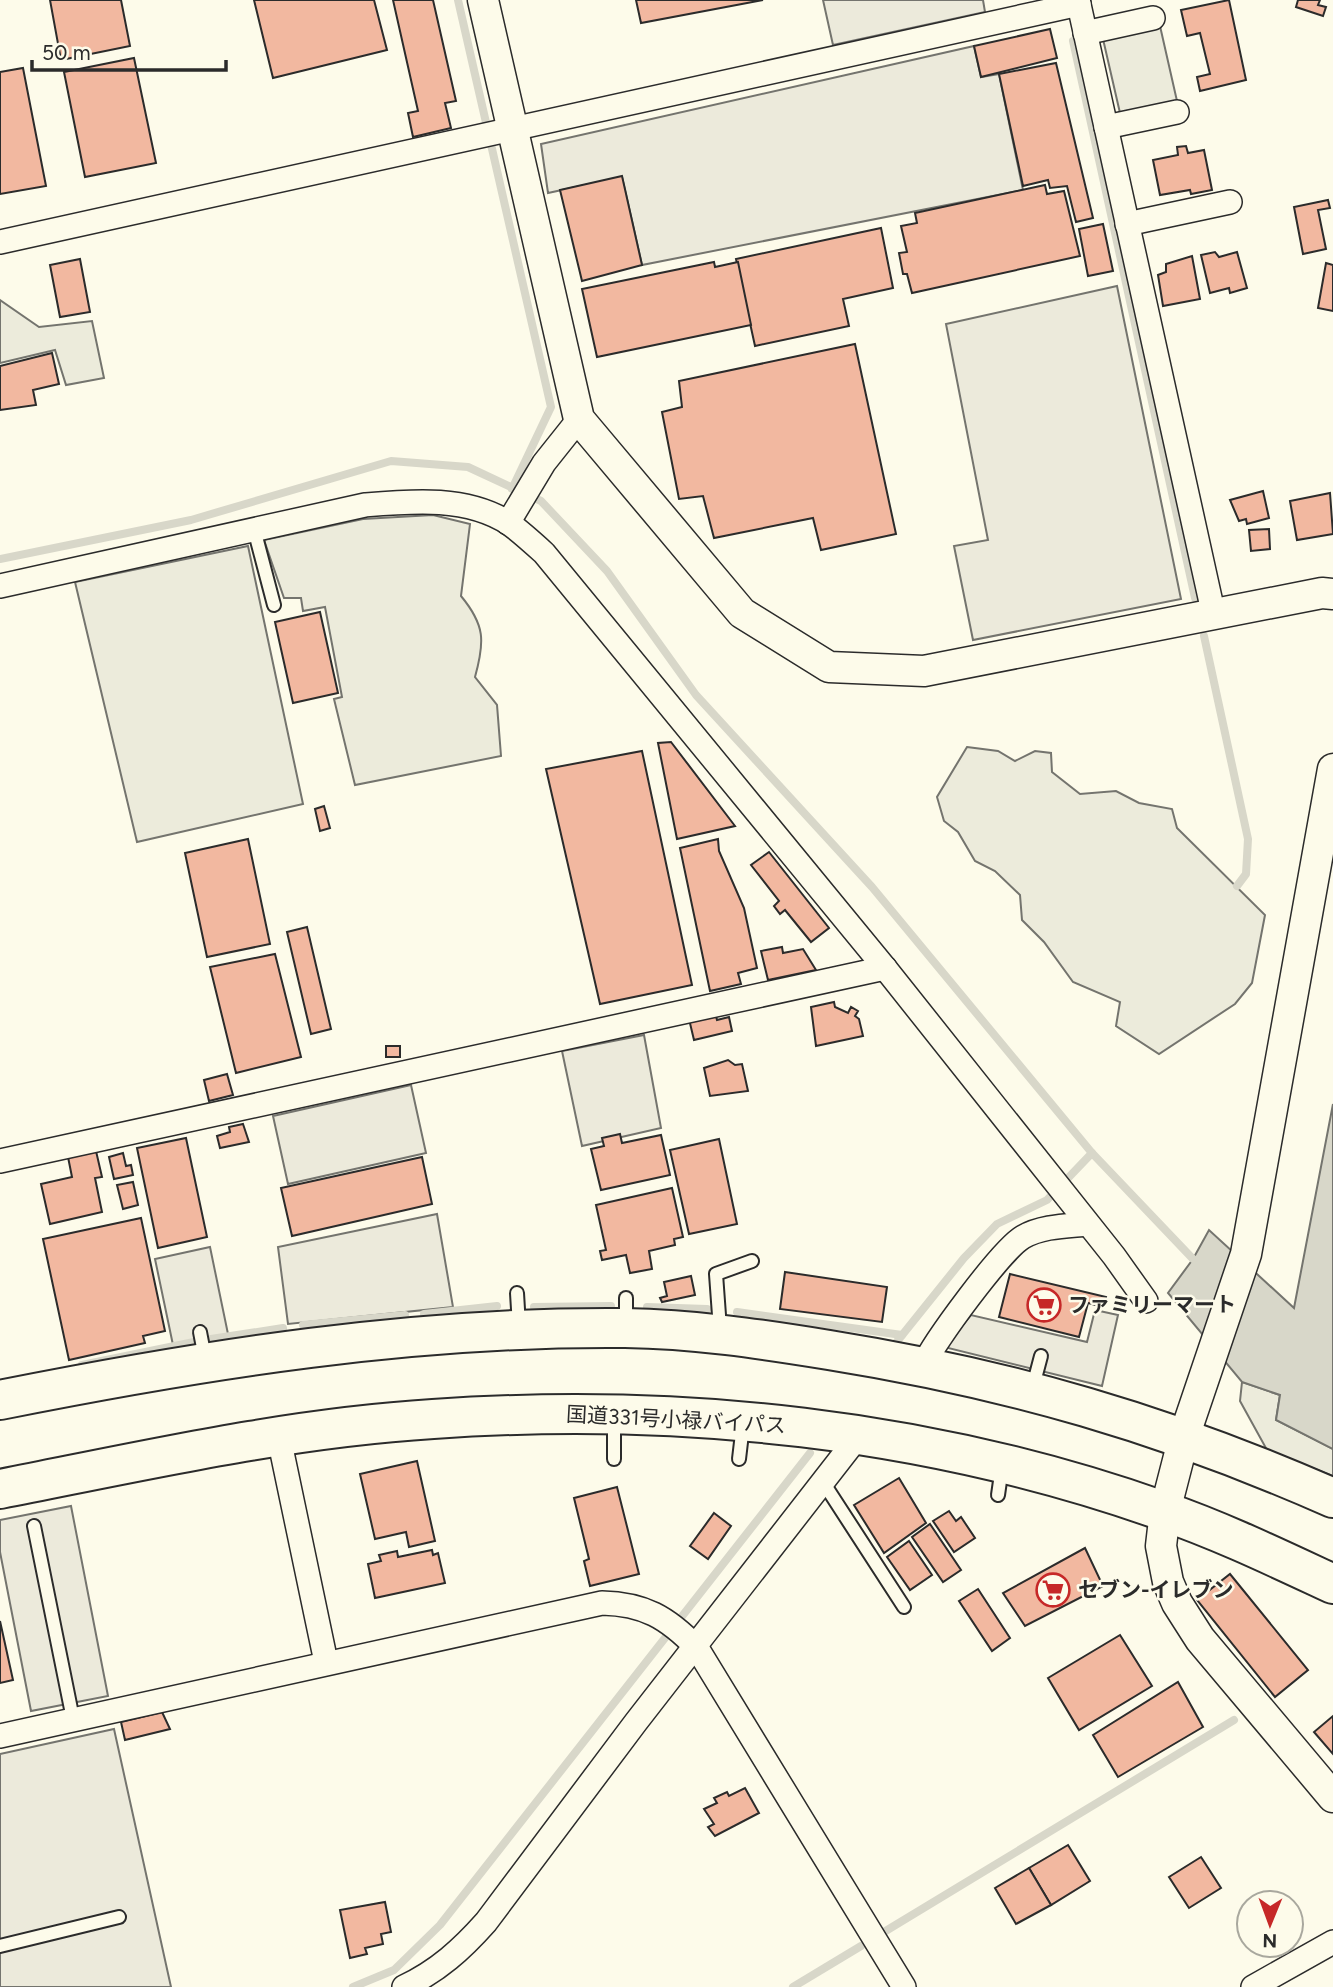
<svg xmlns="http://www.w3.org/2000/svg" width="1333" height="1987" font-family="Figtree,'Noto Sans JP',sans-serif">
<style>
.green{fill:#ecebdb;stroke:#74746e;stroke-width:2}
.parking{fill:#eceadb;stroke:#74746e;stroke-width:2}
.water{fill:#d8d7c9;stroke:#74746e;stroke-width:2}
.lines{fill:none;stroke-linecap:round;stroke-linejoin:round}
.stream{stroke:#d8d7c9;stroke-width:8}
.building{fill:#f2b8a0;stroke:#2b2b2b;stroke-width:2}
.service-casing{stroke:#2b2b2b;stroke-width:16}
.minor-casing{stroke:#2b2b2b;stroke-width:26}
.tertiary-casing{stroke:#2b2b2b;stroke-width:33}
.trunk-casing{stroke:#2b2b2b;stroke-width:42}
.service{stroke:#fdfbea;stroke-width:12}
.minor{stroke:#fdfbea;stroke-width:23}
.tertiary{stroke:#fdfbea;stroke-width:30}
.trunk{stroke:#fdfbea;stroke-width:38}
.labels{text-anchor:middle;stroke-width:5;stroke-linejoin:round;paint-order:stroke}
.poi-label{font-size:21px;font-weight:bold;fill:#2b2b2b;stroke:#fdfbea;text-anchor:start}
.street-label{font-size:21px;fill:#2b2b2b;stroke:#fdfbea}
</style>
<rect width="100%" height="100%" fill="#fdfbea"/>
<g class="green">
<polygon points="1160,26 1177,101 1120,113 1103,39"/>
<polygon points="0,300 39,327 92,321 104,378 66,385 55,350 0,363"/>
<path d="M433 515 470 524 461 596C485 625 485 641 475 677L497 705 501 756 355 785 334 699 342 697 325 607 303 611 301 598H284L264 540 363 519Z"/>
<polygon points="248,546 303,804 137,842 75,582"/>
<polygon points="967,747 998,751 1015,761 1035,751 1051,753 1052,772 1080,794 1116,791 1139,803 1172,809 1177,828 1265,915 1252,983 1235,1004 1159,1054 1116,1026 1120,1002 1073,982 1044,942 1022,920 1020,895 995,871 975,861 958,832 944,821 937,797"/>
<polygon points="1242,1382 1280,1395 1276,1420 1333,1449 1333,1476 1267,1450 1240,1401"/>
</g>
<g class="parking">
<polygon points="823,0 983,0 985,12 833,45"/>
<polygon points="974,46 981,77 999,74 1023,190 642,265 622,177 548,193 541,144"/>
<polygon points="1117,286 1181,599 973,640 954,546 988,540 946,324"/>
<polygon points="644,1035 661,1128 582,1146 562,1051"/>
<polygon points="411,1085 426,1153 288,1184 273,1116"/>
<polygon points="437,1214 453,1307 288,1324 278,1247"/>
<polygon points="210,1247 228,1334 173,1345 155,1259"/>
<polygon points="1095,1310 1118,1315 1102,1386 944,1347 971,1315 1087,1342"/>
<polygon points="71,1506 108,1696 31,1711 0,1552 0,1520"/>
<polygon points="114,1729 171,1987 0,1987 0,1754"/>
</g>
<polygon class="water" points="1333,1104 1333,1449 1276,1420 1280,1395 1242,1382 1168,1293 1193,1259 1209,1230 1294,1308"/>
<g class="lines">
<g class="stream">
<polyline points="458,0 551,407 512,489"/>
<polyline points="1073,41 1195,598"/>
<polyline points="0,559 191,520 391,461 468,467 541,501 607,571 696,695 872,887 1092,1153 1193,1259"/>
<polyline points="1204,636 1248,839 1246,874 1237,886"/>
<polyline points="534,1307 611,1306"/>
<polyline points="647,1307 707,1309"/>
<polyline points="737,1312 902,1335"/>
<polyline points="424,1314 497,1306"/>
<polyline points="303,1325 405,1315"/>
<polyline points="211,1339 283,1328"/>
<polyline points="895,1344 964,1258 997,1224 1047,1200 1092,1153"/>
<polyline points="82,1365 194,1342"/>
<polyline points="879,1935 1234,1720"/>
<polyline points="353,1987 394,1970 440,1925 810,1453"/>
<polyline points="793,1987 861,1946"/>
</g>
</g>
<g class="building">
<polygon points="50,0 121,0 130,46 61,60"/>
<polygon points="254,0 374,0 387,50 273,78"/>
<polygon points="393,0 433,0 456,101 445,103 451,128 413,137 408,113 418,111"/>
<polygon points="636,0 763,0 641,23"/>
<polygon points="1229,0 1246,80 1200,91 1197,77 1210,74 1200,33 1187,36 1181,10"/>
<polygon points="1298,0 1320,0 1318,5 1326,7 1323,16 1296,7"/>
<polygon points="1050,29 1057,58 981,77 974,46"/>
<polygon points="134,58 156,163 85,177 64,72"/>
<polygon points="1056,63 1093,218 1076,222 1067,186 1050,188 1048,180 1023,186 999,74"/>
<polygon points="23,68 46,186 0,194 0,72"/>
<polygon points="1186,146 1188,153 1204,150 1212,190 1191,194 1190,190 1160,195 1153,160 1178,155 1177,147"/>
<polygon points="622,176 642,265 582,281 560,190"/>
<polygon points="1045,185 1047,194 1064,191 1080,256 912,293 907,274 903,274 899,253 907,252 901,226 917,223 915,213"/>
<polygon points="1328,200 1330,208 1318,210 1326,249 1303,254 1294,207"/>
<polygon points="1103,224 1113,271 1088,276 1079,229"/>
<polygon points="881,228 893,288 843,299 849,326 755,346 736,259"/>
<polygon points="1215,252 1219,257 1237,252 1247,288 1230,293 1229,288 1210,293 1201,255"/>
<polygon points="1192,256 1200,299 1163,306 1158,275 1166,272 1166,264"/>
<polygon points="80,259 90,312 60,317 50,265"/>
<polygon points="714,262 715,267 738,262 751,325 597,357 582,289"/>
<polygon points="1326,263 1333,265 1333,311 1318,308"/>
<polygon points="855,344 896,534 821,550 813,518 714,538 703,496 679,499 662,412 682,407 679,381"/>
<polygon points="52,353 59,384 33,390 36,405 0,410 0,366"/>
<polygon points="1263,491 1269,518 1247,524 1246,519 1239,521 1230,500"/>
<polygon points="1330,493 1333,534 1297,540 1290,501"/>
<polygon points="1269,529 1270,549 1251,551 1249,530"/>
<polygon points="320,612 338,693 293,703 275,622"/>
<polygon points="671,742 735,826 677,839 658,743"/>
<polygon points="642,751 692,985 600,1004 546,769"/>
<polygon points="324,806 330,828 320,831 315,809"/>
<polygon points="248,839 270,944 207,957 185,853"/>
<polygon points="718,839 719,851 744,908 757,968 738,973 741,984 710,991 680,848"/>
<polygon points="769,852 829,928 811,942 785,910 780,914 774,906 779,901 751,865"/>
<polygon points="307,927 331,1029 311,1034 287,932"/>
<polygon points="782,947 783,953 803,949 816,970 768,980 761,951"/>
<polygon points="275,954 301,1057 236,1073 210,967"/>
<polygon points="834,1002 835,1007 848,1013 851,1007 858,1011 855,1016 859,1019 863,1036 816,1046 811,1007"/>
<polygon points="715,1013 717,1020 729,1017 732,1031 694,1040 689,1019"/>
<rect x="386" y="1046" width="14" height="11"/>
<polygon points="728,1060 735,1065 742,1064 748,1091 710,1096 704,1068"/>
<polygon points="227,1074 233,1095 209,1101 204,1080"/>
<polygon points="243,1124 249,1142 220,1148 217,1136 230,1132 229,1127"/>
<polygon points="620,1134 622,1143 661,1135 670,1175 601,1190 591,1149 604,1146 602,1138"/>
<polygon points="186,1138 207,1237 158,1248 137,1148"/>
<polygon points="719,1139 737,1224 689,1234 670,1150"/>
<polygon points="96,1151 102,1177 95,1178 102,1212 50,1224 41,1184 72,1177 68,1157"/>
<polygon points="123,1153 126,1166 131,1165 133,1175 114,1179 109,1157"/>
<polygon points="422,1157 432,1204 292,1236 281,1188"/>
<polygon points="133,1182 138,1205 123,1209 117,1185"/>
<polygon points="672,1188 683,1237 674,1239 675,1245 649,1251 652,1269 630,1273 626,1255 602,1260 600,1251 606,1250 596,1205"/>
<polygon points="141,1218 165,1331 143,1336 145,1343 69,1360 43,1239"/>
<polygon points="785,1272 887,1287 882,1322 780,1309"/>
<polygon points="1010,1274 1106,1297 1104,1307 1088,1303 1079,1337 999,1317"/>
<polygon points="691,1276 695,1295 662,1302 660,1298 667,1296 664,1282"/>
<polygon points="417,1461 435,1541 409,1547 406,1532 375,1539 360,1474"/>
<polygon points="899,1478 926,1523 884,1553 854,1505"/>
<polygon points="617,1487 639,1574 590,1586 584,1561 589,1559 574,1498"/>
<polygon points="949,1511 956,1521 961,1517 975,1538 954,1552 933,1521"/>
<polygon points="714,1513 731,1526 708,1559 690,1546"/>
<polygon points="930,1524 961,1570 943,1582 912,1537"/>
<polygon points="909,1541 932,1575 910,1590 887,1557"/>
<polygon points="1085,1548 1103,1586 1025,1626 1003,1593"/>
<polygon points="432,1550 433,1555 438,1553 445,1583 375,1598 368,1564 381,1561 379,1555 397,1551 398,1557"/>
<polygon points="1230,1574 1308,1670 1275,1697 1197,1600"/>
<polygon points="978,1589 1010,1638 992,1651 959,1601"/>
<polygon points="0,1621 13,1680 0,1683"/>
<polygon points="1120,1635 1152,1686 1079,1730 1048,1678"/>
<polygon points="1178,1682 1203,1727 1118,1777 1093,1735"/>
<polygon points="162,1712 170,1729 125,1740 121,1722"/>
<polygon points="1333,1716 1333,1754 1314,1732"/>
<polygon points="745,1788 759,1813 715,1836 708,1827 714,1824 704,1809 717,1803 714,1798 727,1792 729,1796"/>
<polygon points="1068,1845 1090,1881 1051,1905 1029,1868"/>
<polygon points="1201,1857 1221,1888 1189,1908 1169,1877"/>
<polygon points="1029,1868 1051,1905 1016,1924 995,1888"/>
<polygon points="385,1902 391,1932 381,1934 383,1944 365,1948 367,1954 350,1958 340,1910"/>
</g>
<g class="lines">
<defs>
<g id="service">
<polyline points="254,529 274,605"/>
<polyline points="517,1293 519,1326"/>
<polyline points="626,1298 626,1324"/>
<polyline points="720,1329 716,1274 752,1261"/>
<polyline points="200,1332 205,1358"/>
<polyline points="1032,1390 1041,1356"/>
<polyline points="614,1418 614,1459"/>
<polyline points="739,1459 743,1425"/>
<polyline points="823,1482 904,1607"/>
<polyline points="998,1495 1002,1467"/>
<polyline points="34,1526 73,1719"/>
<polyline points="0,1946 119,1917"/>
</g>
<g id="minor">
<polyline points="1078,0 1214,616"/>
<polyline points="1085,33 1153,18"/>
<polyline points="1106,127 1177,112"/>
<polyline points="1127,224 1230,202"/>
<polyline points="0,242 1079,4"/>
<polyline points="508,523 544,463 579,419"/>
<path d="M0 586 365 505C412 501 468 496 510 524 522 533 533 543 544 553L885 968 1114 1256 1146 1301"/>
<polyline points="0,1161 885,968"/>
<path d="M923 1366C933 1343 1002 1249 1023 1237 1042 1226 1067 1226 1087 1224"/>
<polyline points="279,1438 326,1662"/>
<path d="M0 1736 602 1603C644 1604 667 1617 697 1648L904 1987"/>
<path d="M404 1987C438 1971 462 1949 486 1922L636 1722 860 1434"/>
<polyline points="1253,1987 1333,1942"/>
</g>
<g id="tertiary">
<polyline points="483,0 579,419 742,613 829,667 924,671 1322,593 1333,594"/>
<polyline points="1333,769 1246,1254 1184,1437 1165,1511 1161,1546 1168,1582 1177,1603 1200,1639 1333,1797"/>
</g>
<g id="trunk">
<path d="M0 1400C205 1359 415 1326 625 1328 694 1329 761 1339 829 1350 1010 1379 1165 1424 1333 1498"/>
<path d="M0 1489C143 1461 287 1428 433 1419 680 1402 929 1428 1163 1511 1221 1531 1277 1558 1333 1584"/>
</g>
</defs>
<use href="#service" class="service-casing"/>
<use href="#minor" class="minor-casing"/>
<use href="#tertiary" class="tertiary-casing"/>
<use href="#trunk" class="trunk-casing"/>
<use href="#service" class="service"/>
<use href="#minor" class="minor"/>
<use href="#tertiary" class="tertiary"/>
<use href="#trunk" class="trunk"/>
</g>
<defs>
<symbol id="supermarket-ring" viewBox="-11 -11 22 22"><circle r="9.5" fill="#fdfbea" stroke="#c62828" stroke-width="1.5"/><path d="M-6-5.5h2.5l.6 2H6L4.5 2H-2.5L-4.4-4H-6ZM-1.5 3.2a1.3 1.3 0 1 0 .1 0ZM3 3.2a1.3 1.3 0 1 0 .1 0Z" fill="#c62828"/></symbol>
</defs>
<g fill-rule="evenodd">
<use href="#supermarket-ring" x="1025" y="1286" width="38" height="38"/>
<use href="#supermarket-ring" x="1034" y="1571" width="38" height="38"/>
</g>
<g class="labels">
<g class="poi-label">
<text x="1068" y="1312">ファミリーマート</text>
<text x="1078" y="1597">セブン-イレブン</text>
</g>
<g class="street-label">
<text transform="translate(676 1420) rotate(3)" y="7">国道331号小禄バイパス</text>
</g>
</g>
<g transform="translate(1270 1924) rotate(181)"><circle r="33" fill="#fdfbea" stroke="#a9a89e" stroke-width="2"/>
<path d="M0-5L12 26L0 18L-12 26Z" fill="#c62828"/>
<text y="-10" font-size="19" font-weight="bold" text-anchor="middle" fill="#2b2b2b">N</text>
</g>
<path d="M32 60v10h194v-10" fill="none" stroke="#2b2b2b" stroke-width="3.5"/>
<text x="42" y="60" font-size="21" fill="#2b2b2b" stroke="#fdfbea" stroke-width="5" paint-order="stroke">50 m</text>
</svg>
